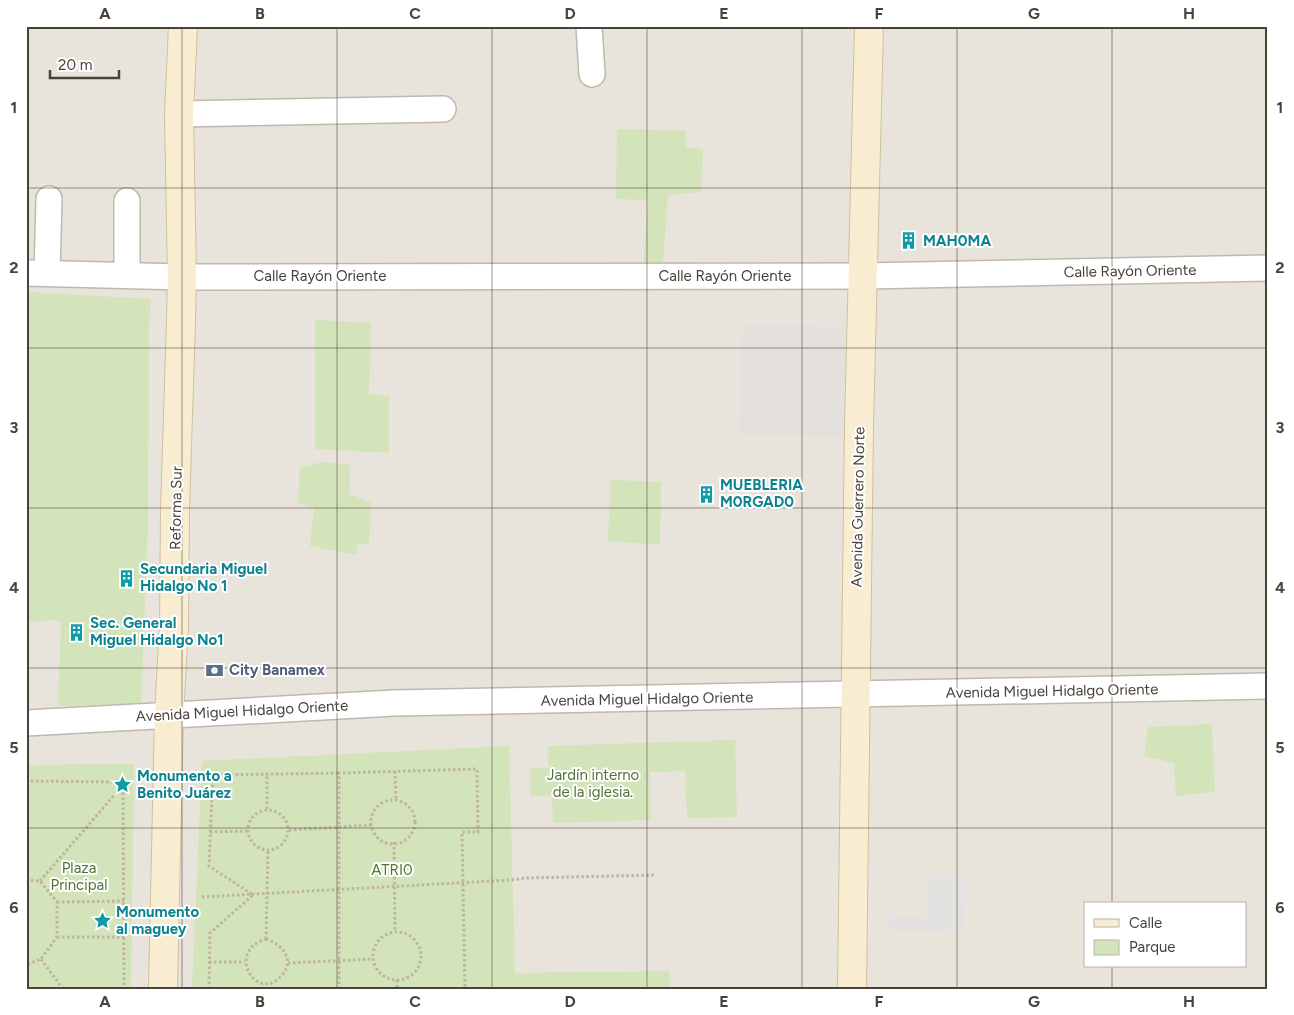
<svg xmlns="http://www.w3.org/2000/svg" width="1294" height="1015" font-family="Figtree,sans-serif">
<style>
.residential{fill:#e8e3db;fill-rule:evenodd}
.industrial{fill:#e4e0dd}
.green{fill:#d3e4ba}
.parking{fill:#e4e2e0}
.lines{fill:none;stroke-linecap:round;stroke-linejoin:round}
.minor-casing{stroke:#bfb8af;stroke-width:28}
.secondary-casing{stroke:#cec0a1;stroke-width:30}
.path{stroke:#bfb3a2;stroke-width:3;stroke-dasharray:2.5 2.5;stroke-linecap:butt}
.minor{stroke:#fff;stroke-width:25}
.secondary{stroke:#f9edd1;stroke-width:28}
.grid{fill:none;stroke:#48423a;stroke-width:1;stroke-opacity:0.55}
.labels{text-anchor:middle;stroke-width:4;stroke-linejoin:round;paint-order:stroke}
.culture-label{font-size:15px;font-weight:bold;fill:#0d838f;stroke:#fff;text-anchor:start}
.street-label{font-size:15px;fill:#48423a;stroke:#fff}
.service-label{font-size:15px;font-weight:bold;fill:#4e5e75;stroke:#fff;text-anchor:start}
.park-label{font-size:15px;fill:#507433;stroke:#fff}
.neatline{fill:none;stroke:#48423a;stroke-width:2}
.grid-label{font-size:16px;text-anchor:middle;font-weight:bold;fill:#48423a}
</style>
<rect width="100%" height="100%" fill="#f4f1ec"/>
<path class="residential" d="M26 26H1268V989H26ZM1085 904H1245V966H1085Z"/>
<polygon class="industrial" points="743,325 853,327 852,437 739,435"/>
<g class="green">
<polygon points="617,129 685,131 686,147 703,149 701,192 668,195 662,274 643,272 648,200 616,199"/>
<polygon points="26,292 151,299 149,324 148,524 141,704 58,706 61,623 54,620 26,622"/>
<polygon points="315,320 371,323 369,394 389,396 389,453 315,449"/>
<polygon points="322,462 350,465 350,494 371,503 369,544 357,545 356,555 310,546 314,509 298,503 300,468"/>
<polygon points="611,480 661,482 660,545 608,541"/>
<polygon points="1212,724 1215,792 1176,796 1174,763 1144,756 1148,727"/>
<polygon points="735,740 737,817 687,818 685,771 650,772 651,820 553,823 552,795 531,796 530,768 549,768 548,746"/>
<polygon points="509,746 515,973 669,971 670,989 192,989 202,761"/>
<polygon points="134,764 131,989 26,989 26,765"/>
</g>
<polygon class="parking" points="930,874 966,875 964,933 887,931 887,915 927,917"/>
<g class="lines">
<defs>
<g id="minor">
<polyline points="589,26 592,74"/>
<polyline points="179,114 443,109"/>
<polyline points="26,273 182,277 864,276 1268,268"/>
<polyline points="47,273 49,199"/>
<polyline points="127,275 127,201"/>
<polyline points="26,723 394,703 1268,686"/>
</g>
<g id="secondary">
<polyline points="163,989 169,715 174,626 175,510 181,321 182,277 179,114 183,26"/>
<polyline points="852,989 859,426 869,26"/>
</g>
</defs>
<use href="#minor" class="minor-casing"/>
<use href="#secondary" class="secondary-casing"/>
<g class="path">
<polyline points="395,771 396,801"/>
<polyline points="26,781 113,782 123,785 124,989"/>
<circle cx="393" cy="822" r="22"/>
<polyline points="267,809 267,774"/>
<circle cx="268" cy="830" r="20"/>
<polyline points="289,830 372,825"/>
<polyline points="210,832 248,831"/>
<polyline points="394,842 395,931"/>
<polyline points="26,880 40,881 57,902 57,937 41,959 26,965"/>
<polyline points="40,881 123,785"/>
<polyline points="202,897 511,880 526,878 656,875"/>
<polyline points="57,902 124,901"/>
<circle cx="397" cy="956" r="24"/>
<polyline points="57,937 124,937"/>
<path d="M266 939C281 944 295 958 283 974 258 1006 224 951 266 939Z"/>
<polyline points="266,939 268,851"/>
<polyline points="41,959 63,989"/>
<polyline points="209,962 245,962"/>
<polyline points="288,963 373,959"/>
<polyline points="397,980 397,989"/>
<polyline points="209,989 210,933 253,895 209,866 213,775 339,773"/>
<polyline points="339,989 339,773 477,769 478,832 462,832 465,989"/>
</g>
<use href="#minor" class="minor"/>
<use href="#secondary" class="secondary"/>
</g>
<path class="grid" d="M182 26V989M337 26V989M492 26V989M647 26V989M802 26V989M957 26V989M1112 26V904M26 188H1268M26 348H1268M26 508H1268M26 668H1268M26 828H1268M1112 966V989"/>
<defs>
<symbol id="building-bare" viewBox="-9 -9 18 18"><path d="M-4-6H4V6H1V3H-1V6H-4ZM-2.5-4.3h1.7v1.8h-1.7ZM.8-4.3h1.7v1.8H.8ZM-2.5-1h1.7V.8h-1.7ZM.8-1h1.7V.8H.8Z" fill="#0f9aa8" stroke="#fff" stroke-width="2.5" paint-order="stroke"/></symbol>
<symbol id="bank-bare" viewBox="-9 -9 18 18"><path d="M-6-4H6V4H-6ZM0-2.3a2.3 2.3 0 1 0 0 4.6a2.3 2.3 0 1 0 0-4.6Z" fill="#5c6f8a" stroke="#fff" stroke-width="2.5" paint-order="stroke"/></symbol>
<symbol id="sight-bare" viewBox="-9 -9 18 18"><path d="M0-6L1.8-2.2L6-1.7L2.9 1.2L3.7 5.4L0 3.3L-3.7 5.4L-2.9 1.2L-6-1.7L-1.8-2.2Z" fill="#0f9aa8" stroke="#fff" stroke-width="2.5" paint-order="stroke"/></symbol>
</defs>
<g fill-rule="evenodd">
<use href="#building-bare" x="896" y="228" width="25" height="25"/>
<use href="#building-bare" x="694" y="482" width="25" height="25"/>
<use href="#building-bare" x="114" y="566" width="25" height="25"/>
<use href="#building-bare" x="64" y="620" width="25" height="25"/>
<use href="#bank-bare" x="202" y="658" width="25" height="25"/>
<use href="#sight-bare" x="110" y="772" width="25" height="25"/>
<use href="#sight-bare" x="90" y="908" width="25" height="25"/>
</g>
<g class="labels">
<g class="culture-label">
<text x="923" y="246">MAH0MA</text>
<text x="720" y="490">MUEBLERIA<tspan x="720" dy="17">M0RGAD0</tspan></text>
<text x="140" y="574">Secundaria Miguel<tspan x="140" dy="17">Hidalgo No 1</tspan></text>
<text x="90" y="628">Sec. General<tspan x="90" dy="17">Miguel Hidalgo No1</tspan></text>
<text x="137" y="781">Monumento a<tspan x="137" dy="17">Benito Juárez</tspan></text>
<text x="116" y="917">Monumento<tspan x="116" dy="17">al maguey</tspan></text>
</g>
<g class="street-label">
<text transform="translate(1130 271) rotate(-1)" y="5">Calle Rayón Oriente</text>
<text x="320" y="281">Calle Rayón Oriente</text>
<text x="725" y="281">Calle Rayón Oriente</text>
<text transform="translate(858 507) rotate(-89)" y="5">Avenida Guerrero Norte</text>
<text transform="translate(176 508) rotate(-89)" y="5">Reforma Sur</text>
<text transform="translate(1052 691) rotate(-1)" y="5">Avenida Miguel Hidalgo Oriente</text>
<text transform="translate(647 699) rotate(-1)" y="5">Avenida Miguel Hidalgo Oriente</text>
<text transform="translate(242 711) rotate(-3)" y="5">Avenida Miguel Hidalgo Oriente</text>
</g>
<g class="service-label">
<text x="229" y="675">City Banamex</text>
</g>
<g class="park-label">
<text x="593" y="780">Jardín interno<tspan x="593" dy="17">de la iglesia.</tspan></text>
<text x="79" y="873">Plaza<tspan x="79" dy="17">Principal</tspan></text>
<text x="392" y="875">ATRI0</text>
</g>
</g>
<rect width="1294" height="1015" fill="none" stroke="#ffffff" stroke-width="55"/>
<rect x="1084" y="902" width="162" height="65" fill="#ffffff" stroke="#b6b3b0"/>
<rect x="1094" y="919" width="25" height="8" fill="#f9edd1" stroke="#b6b3b0"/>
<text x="1129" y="928" font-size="15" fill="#48423a">Calle</text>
<rect x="1094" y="940" width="25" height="15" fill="#d3e4ba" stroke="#b6b3b0"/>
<text x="1129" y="952" font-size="15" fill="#48423a">Parque</text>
<path d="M50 70v8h69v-8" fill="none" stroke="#48423a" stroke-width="2.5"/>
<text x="58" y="70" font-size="15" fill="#48423a" stroke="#ffffff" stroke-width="4" paint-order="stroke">20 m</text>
<rect x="28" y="28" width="1238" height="960" class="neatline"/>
<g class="grid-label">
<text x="105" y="19">A</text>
<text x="260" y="19">B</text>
<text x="415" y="19">C</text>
<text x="570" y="19">D</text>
<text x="724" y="19">E</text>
<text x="879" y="19">F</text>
<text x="1034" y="19">G</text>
<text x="1189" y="19">H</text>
<text x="14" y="113">1</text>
<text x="1280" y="113">1</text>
<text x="14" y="273">2</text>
<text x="1280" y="273">2</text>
<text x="14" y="433">3</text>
<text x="1280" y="433">3</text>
<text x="14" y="593">4</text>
<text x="1280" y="593">4</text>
<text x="14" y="753">5</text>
<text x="1280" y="753">5</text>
<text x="14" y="913">6</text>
<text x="1280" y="913">6</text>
<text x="105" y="1007">A</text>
<text x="260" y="1007">B</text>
<text x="415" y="1007">C</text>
<text x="570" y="1007">D</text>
<text x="724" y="1007">E</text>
<text x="879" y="1007">F</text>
<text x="1034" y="1007">G</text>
<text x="1189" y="1007">H</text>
</g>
</svg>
